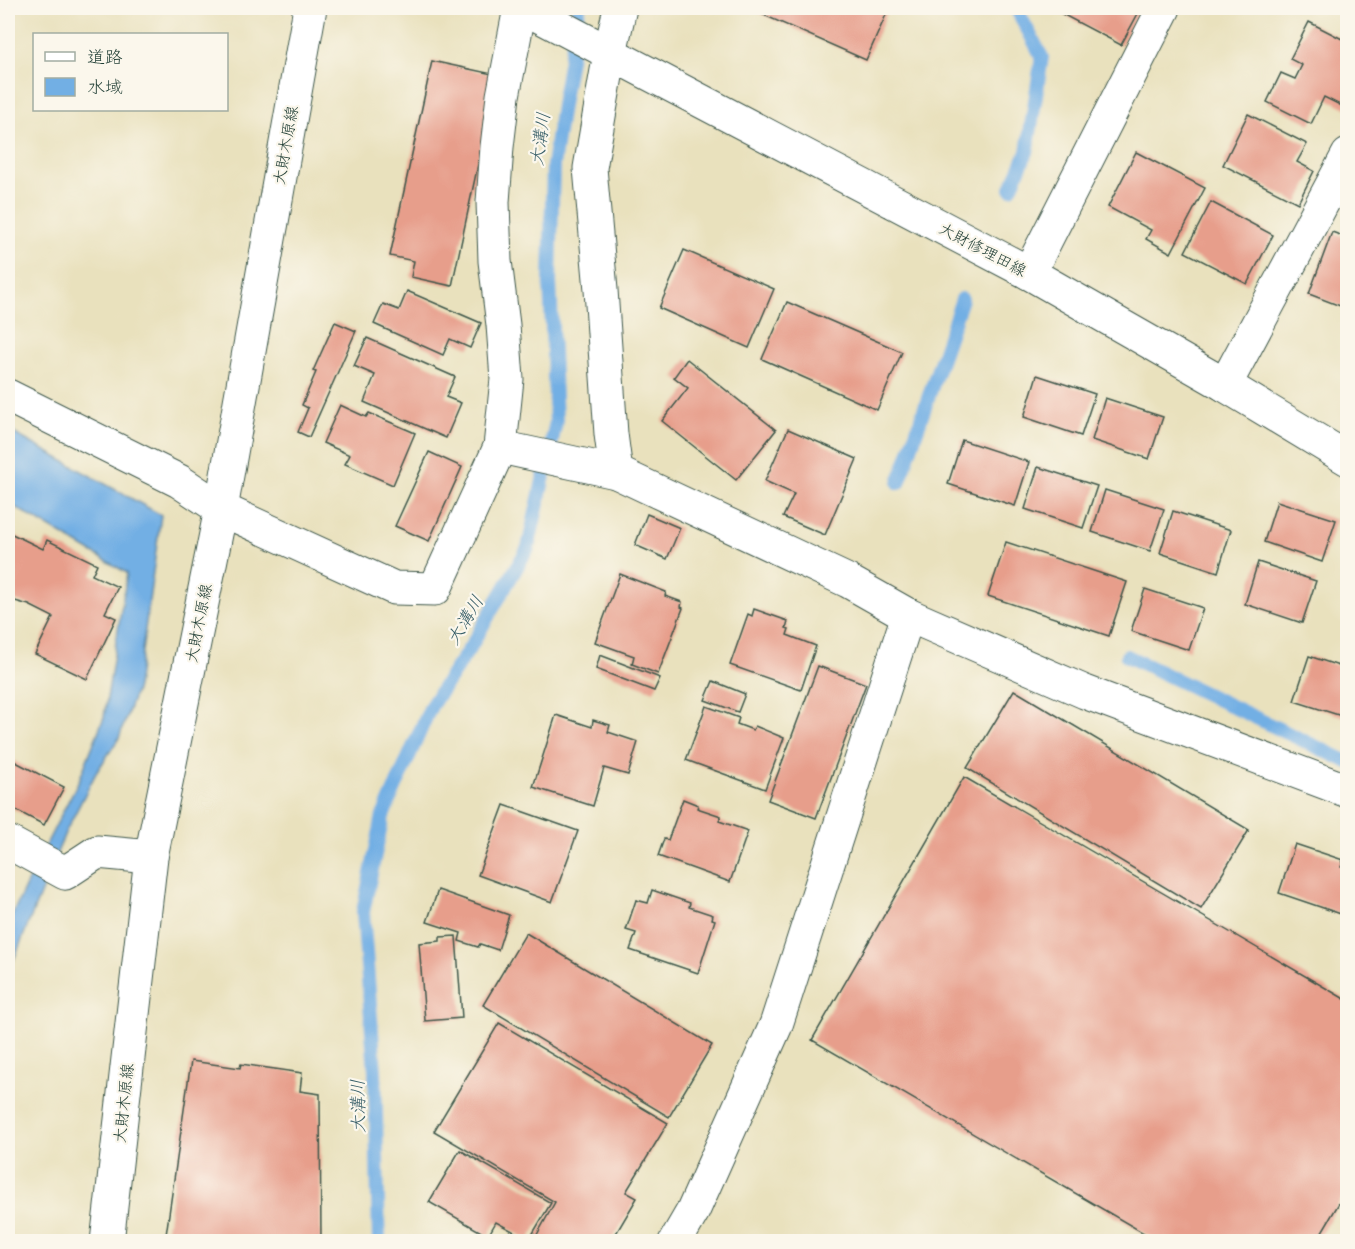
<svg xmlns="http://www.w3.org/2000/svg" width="1355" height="1249" font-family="Delius,'Klee One',sans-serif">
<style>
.water{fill:#72afe4;stroke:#48768c;stroke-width:1.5}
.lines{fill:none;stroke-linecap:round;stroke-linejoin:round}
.stream{stroke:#72afe4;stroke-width:14}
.building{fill:#e79e8b}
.minor-casing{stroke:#3d5649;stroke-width:35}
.minor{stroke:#fff;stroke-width:33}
.labels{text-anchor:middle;stroke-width:4.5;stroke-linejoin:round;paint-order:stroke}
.street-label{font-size:16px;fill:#1f3d34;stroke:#fbf7ec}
.water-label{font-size:18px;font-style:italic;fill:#385f69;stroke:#fbf7ec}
</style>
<rect width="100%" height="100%" fill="#fbf7ec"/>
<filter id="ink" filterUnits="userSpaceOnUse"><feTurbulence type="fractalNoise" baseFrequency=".0167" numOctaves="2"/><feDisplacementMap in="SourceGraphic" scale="12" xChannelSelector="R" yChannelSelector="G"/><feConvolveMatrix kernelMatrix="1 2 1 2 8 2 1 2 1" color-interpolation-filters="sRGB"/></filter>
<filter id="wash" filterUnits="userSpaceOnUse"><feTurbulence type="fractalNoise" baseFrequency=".008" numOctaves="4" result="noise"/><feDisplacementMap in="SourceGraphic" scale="24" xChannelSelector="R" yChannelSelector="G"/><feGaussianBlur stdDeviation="1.35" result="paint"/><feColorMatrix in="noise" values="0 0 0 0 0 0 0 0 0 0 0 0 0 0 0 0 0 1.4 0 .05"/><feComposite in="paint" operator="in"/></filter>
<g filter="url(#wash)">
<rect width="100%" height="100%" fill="#e9e1bd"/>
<polygon class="water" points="8,430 161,515 137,687 119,738 96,773 65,833 8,974 8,924 32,872 80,778 104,717 127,573 8,503"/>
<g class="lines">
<g class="stream">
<polyline points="1011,188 1027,152 1042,57 1016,8"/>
<polyline points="899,483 962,299"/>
<polyline points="1127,656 1348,762"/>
<polyline points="379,1242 375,1071 363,912 383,816 431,706 471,646 528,548 556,422 550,281 553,165 563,99 579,8"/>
</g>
</g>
<g id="blocks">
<g class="building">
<polygon points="762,8 889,8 866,60 759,13"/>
<polygon points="1063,8 1141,8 1121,45 1060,13"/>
<polygon points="1309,22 1348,42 1348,109 1324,97 1311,124 1267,102 1281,73 1295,79 1302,65 1290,59"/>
<polygon points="432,61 497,75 452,286 411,277 414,261 390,256"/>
<polygon points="1248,114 1307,144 1297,162 1314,171 1298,203 1223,165"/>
<polygon points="1136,152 1205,188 1171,253 1146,239 1151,230 1108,207"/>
<polygon points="1211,202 1273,235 1247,284 1185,252"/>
<polygon points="1332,232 1348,238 1348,309 1309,294"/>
<polygon points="684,250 774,289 749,348 659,308"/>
<polygon points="407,291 481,323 470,348 450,339 443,355 374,324 383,304 399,310"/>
<polygon points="787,302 902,352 877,410 762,359"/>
<polygon points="335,322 356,331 309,437 298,432 308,408 302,405 316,372 313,371"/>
<polygon points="367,338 455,377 446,397 461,403 446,438 364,402 375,375 354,366"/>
<polygon points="687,359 776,430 736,480 662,421 688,388 674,377"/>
<polygon points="1037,375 1095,394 1081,436 1024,417"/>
<polygon points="1105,398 1163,417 1149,459 1092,440"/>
<polygon points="340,405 366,417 369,413 415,433 393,485 345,464 350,455 323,443"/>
<polygon points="788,429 857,459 825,535 783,517 794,494 765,481"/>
<polygon points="962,440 1029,462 1015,506 948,484"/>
<polygon points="429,452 462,467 429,541 395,526"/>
<polygon points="1038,467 1097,486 1083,528 1025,509"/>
<polygon points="1105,490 1164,509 1150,551 1092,532"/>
<polygon points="1277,501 1336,520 1322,562 1264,542"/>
<polygon points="1173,511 1231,530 1218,572 1160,553"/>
<polygon points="647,514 680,528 667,559 635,545"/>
<polygon points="8,532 43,549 47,540 97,564 92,575 118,587 105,613 116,618 87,679 35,654 53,617 29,605 8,599"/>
<polygon points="1006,542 1127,582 1109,636 988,596"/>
<polygon points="1258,562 1316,581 1302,623 1245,604"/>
<polygon points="620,574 666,592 665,596 682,602 681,607 683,608 658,674 632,664 634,656 595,642"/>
<polygon points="1145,589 1203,608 1189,650 1131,631"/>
<polygon points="754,609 788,621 786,628 789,629 787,635 816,646 801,690 730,665 748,614 752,616"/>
<polygon points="600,655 660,678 654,691 596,669"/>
<polygon points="1309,656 1348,669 1348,718 1294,701"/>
<polygon points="818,666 866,684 816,818 768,800"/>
<polygon points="713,681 745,694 738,712 705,700"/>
<polygon points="1014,690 1249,830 1201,909 967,768"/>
<polygon points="706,706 739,718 737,724 753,730 755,726 784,738 765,789 686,760"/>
<polygon points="556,715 592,727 593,720 610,725 608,732 638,742 628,775 604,768 593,806 533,787"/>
<polygon points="8,758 64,787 44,825 8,806"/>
<polygon points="964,777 1348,1001 1348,1188 1316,1242 1159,1242 812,1040"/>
<polygon points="683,799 698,805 697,808 721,816 719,821 748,831 730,882 658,856 664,839 668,840"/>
<polygon points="504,805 578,831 552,902 478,875"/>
<polygon points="1295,844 1343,860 1341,867 1348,869 1348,895 1341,914 1279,893"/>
<polygon points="438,890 509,915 498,950 480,944 478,947 459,941 461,933 427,922"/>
<polygon points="652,890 690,903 689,907 713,915 712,919 715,920 698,973 630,950 636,933 626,930 636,900 648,903"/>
<polygon points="526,933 712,1045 669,1117 483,1005"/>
<polygon points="456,936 462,1018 425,1021 419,943 440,941 440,937"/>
<polygon points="499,1023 668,1123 626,1192 637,1198 611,1242 533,1242 555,1202 434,1131"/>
<polygon points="191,1061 240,1068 241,1064 302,1073 300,1091 320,1094 321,1242 165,1242"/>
<polygon points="460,1150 551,1203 529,1240 496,1222 488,1236 429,1202"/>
</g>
</g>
</g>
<g filter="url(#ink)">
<use href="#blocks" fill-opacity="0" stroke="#3d5649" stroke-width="1.5"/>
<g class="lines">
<defs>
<g id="minor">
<polyline points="524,8 1029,273 1225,385 1348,459"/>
<polyline points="1029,273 1164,8"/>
<polyline points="1225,385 1348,155"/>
<polyline points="8,396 179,481 221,509 394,588 435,589 500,447 507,379 503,325 495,261 493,202 497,147 503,96 520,8"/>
<polyline points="500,447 616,472 848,581 908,615 1085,692 1348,791"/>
<polyline points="616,472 611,434 601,290 590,168 610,53 620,8"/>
<polyline points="8,842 65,873 97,852 151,857"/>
<polyline points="107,1242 151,857 221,509 310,8"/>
<polyline points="675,1242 693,1211 776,1025 908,615"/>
</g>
</defs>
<use href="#minor" class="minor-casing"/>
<use href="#minor" class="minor"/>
</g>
</g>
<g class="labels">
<g class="street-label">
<text transform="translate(285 145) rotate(-80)" y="6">大財木原線</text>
<text transform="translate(983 249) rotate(28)" y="6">大財修理田線</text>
<text transform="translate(198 623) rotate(-79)" y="6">大財木原線</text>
<text transform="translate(123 1103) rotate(-84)" y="6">大財木原線</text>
</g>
<g class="water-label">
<text transform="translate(540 139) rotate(-82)" y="6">大溝川</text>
<text transform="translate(465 620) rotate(-59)" y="6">大溝川</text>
<text transform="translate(358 1106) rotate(-91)" y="6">大溝川</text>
</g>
</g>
<rect width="1355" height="1249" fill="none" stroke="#fbf7ec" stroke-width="30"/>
<rect x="33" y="33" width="195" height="78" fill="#fbf7ec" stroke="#a3ada2" stroke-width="1.5"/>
<rect x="45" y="52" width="30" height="9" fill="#ffffff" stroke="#a3ada2" stroke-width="1.5"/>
<text x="87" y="63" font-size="18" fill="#1f3d34">道路</text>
<rect x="45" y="78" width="30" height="18" fill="#72afe4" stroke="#a3ada2" stroke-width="1.5"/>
<text x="87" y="93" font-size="18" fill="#1f3d34">水域</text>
</svg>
